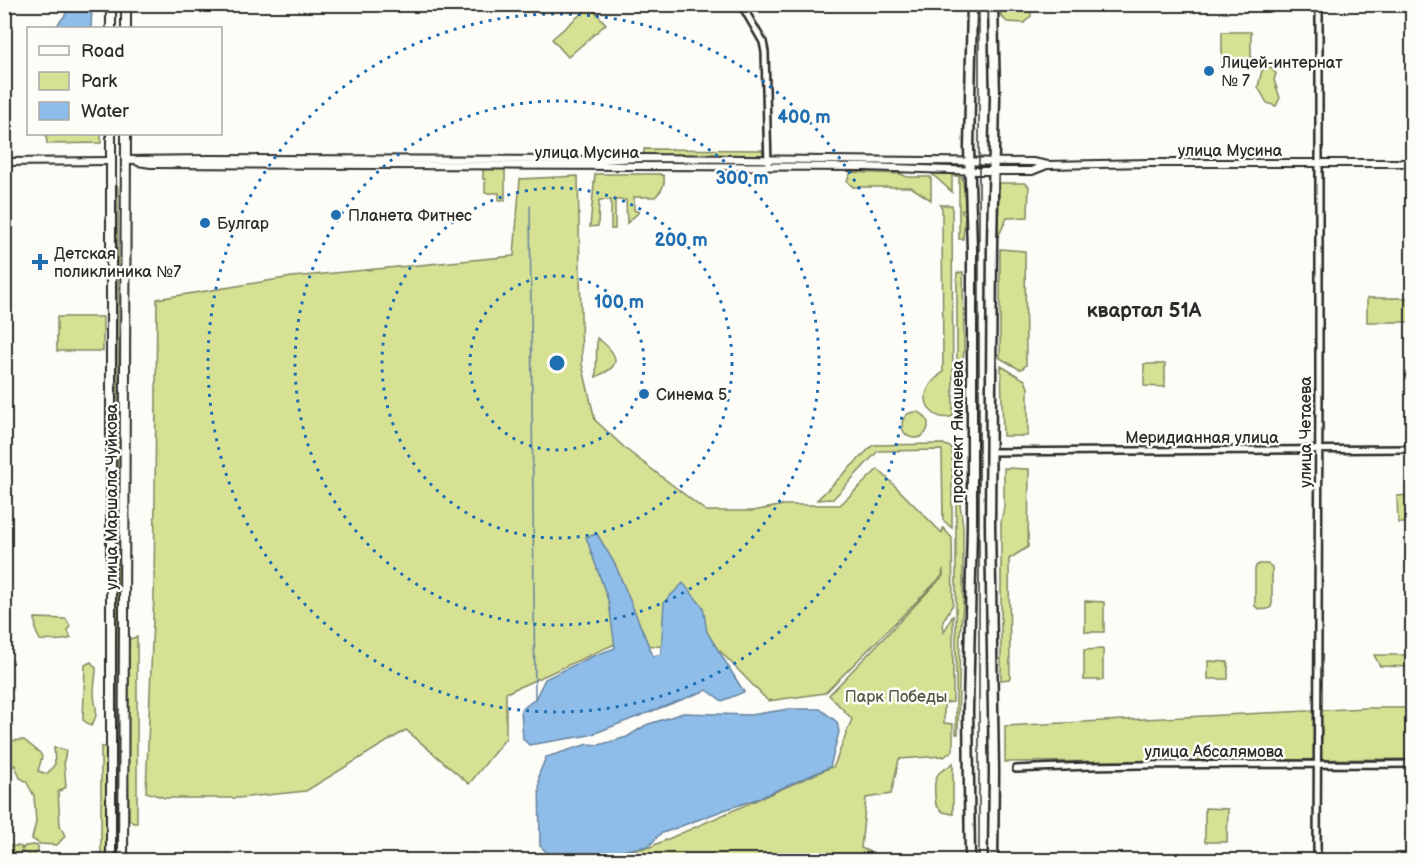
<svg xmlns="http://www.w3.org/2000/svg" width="1417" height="865" font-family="'Balsamiq Sans',sans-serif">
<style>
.green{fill:#d6e194;stroke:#808660;stroke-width:1.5}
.water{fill:#8ebde9;stroke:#66839d;stroke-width:1.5}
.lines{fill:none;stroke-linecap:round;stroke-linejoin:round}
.stream{stroke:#66839d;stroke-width:1.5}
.minor-casing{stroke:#2b2b2b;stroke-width:10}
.tertiary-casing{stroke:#2b2b2b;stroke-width:10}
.secondary-casing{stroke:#2b2b2b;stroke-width:12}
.primary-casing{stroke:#2b2b2b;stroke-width:13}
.minor{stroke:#fdfcf7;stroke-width:5}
.tertiary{stroke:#fdfcf7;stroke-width:6}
.secondary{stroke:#fdfcf7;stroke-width:8}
.primary{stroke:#fdfcf7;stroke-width:8}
.tram{stroke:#2b2b2b;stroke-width:1.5}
.ring{fill:none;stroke:#1f6fb2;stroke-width:3;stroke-dasharray:3 6}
.poi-dot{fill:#1f6fb2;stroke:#fdfcf7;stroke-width:2}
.labels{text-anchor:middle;stroke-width:5;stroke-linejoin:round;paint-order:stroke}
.poi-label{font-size:16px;fill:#2b2b2b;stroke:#fdfcf7;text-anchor:start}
.street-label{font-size:16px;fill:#2b2b2b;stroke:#fdfcf7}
.park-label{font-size:16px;fill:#565845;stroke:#fdfcf7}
.quarter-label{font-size:20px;font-weight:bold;fill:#2b2b2b;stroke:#fdfcf7}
.centre{fill:#1f6fb2;stroke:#fdfcf7;stroke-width:3}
.ring-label{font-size:18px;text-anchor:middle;font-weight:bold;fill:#1f6fb2;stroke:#fdfcf7;stroke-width:5;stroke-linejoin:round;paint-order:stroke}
</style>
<rect width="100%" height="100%" fill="#fdfcf7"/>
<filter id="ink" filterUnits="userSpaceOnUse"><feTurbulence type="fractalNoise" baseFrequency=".0167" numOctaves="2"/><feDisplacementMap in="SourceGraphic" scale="12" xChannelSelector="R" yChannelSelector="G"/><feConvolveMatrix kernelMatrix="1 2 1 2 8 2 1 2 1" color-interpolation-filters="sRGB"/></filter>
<g filter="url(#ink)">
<g class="green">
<polygon points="1000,5 1031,5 1031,16 1024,23 1007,22 1001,16"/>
<polygon points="590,6 606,24 568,57 552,39"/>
<rect x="1222" y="32" width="29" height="33"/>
<polygon points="1271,67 1276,74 1274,80 1280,98 1276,106 1267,103 1258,87 1262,70"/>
<polygon points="46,134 101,134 101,143 47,144"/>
<polygon points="644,149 763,150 763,156 644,155"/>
<polygon points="485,168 503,168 505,169 505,200 499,200 499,193 485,193 485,179 483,179 483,170"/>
<polygon points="851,172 901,174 907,177 931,177 931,200 911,187 853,187 847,181"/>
<path d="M595 174H660L664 176C665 186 662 190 655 197H634V210L639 212 627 223 626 200H615V229H611V200H599L598 226 590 227Z"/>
<polygon points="932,174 953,174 962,177 964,191 965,210 962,210 962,213 965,214 963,239 959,239 959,176 952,176 952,192"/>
<polygon points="578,176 582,364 595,420 627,450 706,511 753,511 784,505 840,505 878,469 942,533 943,528 952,538 953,604 943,621 944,632 953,615 953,702 944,703 944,723 953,724 953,750 944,757 943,756 899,759 891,794 866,798 861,848 870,852 870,860 576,860 650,847 834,766 852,719 829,695 943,576 943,569 942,576 825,693 768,701 720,651 617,643 506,693 506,738 469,784 406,730 306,791 238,798 165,798 146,792 154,594 157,299 292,277 514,256 520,179"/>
<polygon points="999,183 1025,183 1029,186 1028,217 1007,218 998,237"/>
<polygon points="116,184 118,187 118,860 114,860 115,186"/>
<path d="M940 205H952L953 416C935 423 919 403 929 387 932 381 939 376 943 372L942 208Z"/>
<polygon points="1000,249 1025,251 1026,365 1022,369 1019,369 1000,358"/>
<polygon points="963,272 964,351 960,378 960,409 957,413 957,273"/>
<rect x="1367" y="298" width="45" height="24"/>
<rect x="57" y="317" width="46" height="34"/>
<path d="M597 338C604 343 621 356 613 366 610 371 601 374 596 377Z"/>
<polygon points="1144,364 1165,364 1165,387 1144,386"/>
<polygon points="1001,366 1025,380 1028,388 1028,433 1027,436 1003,436"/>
<circle cx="915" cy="425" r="13"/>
<polygon points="943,444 952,448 952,528 943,520 942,450 878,451 833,499 817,500 873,445"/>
<polygon points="956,452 960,457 960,504 963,526 963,606 960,635 958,734 956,734"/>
<polygon points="1004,468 1029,469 1028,547 1009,559 1010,677 1009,679 1001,680 1001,522 1004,507"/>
<polygon points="1412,495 1412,517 1406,517 1406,523 1398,523 1397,496"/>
<path d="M1259 564H1268L1272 567V603L1271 607C1267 611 1258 610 1255 606V569L1256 566Z"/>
<polygon points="1085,601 1104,602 1104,632 1085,632"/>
<path d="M35 618 66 619 70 626 68 631 71 638C62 642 50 640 40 640L36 632Z"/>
<polygon points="137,637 137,823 133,823 129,819 128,758 129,639"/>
<polygon points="1103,649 1103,680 1084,680 1084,650"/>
<polygon points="1374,655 1412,655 1412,667 1380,666"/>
<polygon points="1208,661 1228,662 1228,679 1208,679"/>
<path d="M91 662 96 668C96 676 94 685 94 693 94 708 101 711 91 726L83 720 85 665Z"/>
<polygon points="1366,708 1412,708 1412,759 1005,762 1005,726"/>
<polygon points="24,740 40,753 42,757 38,771 47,774 55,764 54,747 66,751 64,761 66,787 58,792 60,825 65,836 57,845 40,844 32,839 36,822 34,796 26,781 20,778 15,765 7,770 5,768 5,741"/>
<polygon points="101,747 108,747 107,860 94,860 96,854 101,854"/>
<path d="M953 763V814L943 812 936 805C935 796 932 779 940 772 944 769 949 767 953 763Z"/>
<polygon points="1205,808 1228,809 1227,842 1205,842"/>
<polygon points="34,845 38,846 38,852 33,856 21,852 19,856 33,860 5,860 5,846 17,846 22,847 21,849 22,850 25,846"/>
</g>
<g class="water">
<polygon points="65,5 92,5 91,28 55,28 66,14"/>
<polygon points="597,534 615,564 653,656 661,654 664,602 683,583 703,607 707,632 744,692 722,701 707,690 590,735 529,745 523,739 521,710 535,699 545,679 591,657 615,648 609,603 586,537"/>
<polygon points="789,709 820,709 837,722 839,732 830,767 757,799 724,810 660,834 649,846 566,860 553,858 540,846 539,774 546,757 588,744 599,745 627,737 646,725 683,713 751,715"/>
</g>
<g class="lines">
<polyline class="stream" points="530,206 535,699"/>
<defs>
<g id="minor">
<polyline points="741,4 763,42 765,52 768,166"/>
<polyline points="991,452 1412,449"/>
<path d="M1016 769C1148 762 1280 765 1412 764"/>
<polyline points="1317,860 1319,387 1319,4"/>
</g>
<g id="tertiary">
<polyline points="126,160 211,159 603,160 640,158 1033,162 1048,165 1150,163 1412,163"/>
<polyline points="4,162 111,161"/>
<polyline points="138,162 151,164 865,167 979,171 1032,171 1047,165"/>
</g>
<g id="secondary">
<polyline points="111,4 111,28"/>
<polyline points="126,4 126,28"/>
<polyline points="111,860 111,134"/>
<polyline points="123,860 126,134"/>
</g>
<g id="primary">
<polyline points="993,4 995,98 992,243 990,523 994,771 993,860"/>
<polyline points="970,860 968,710 972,525 972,250 969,148 972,4"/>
</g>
</defs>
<use href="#minor" class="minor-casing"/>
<use href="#tertiary" class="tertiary-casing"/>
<use href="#secondary" class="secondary-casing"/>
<use href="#primary" class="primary-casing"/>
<use href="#minor" class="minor"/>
<use href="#tertiary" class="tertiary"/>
<use href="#secondary" class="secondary"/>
<use href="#primary" class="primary"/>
<polyline class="tram" points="979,860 979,4"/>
</g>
</g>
<g class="ring">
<circle cx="557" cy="363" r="87"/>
<circle cx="557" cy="363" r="175"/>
<circle cx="557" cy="363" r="262"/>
<circle cx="557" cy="363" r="349"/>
</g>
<g class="poi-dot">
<circle cx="1209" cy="71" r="6"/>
<circle cx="336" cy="215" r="6"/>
<circle cx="205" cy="223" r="6"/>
<path d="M37 253h6v6h6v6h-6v6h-6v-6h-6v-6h6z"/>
<circle cx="644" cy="394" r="6"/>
</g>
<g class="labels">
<g class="poi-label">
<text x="1221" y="68">Лицей-интернат<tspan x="1221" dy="18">№ 7</tspan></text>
<text x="348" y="221">Планета Фитнес</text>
<text x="217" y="229">Булгар</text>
<text x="54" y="259">Детская<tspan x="54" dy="18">поликлиника №7</tspan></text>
<text x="656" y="400">Синема 5</text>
</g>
<g class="street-label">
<text x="1230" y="156">улица Мусина</text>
<text x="587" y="158">улица Мусина</text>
<text transform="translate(957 432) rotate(-90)" y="6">проспект Ямашева</text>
<text transform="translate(1305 432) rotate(-90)" y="6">улица Четаева</text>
<text x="1202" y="443">Меридианная улица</text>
<text transform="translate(111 497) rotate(-90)" y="6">улица Маршала Чуйкова</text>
<text x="1214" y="757">улица Абсалямова</text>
</g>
<g class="park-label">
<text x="896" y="702">Парк Победы</text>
</g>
<g class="quarter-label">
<text x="1144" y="317">квартал 51А</text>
</g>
</g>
<circle cx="557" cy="363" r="9" class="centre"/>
<g class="ring-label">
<text x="804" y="123">400 m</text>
<text x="742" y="184">300 m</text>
<text x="681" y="246">200 m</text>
<text x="619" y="308">100 m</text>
</g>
<rect width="1417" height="865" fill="none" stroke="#fdfcf7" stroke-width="24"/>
<rect x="12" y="12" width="1393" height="841" fill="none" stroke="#2b2b2b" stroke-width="2" filter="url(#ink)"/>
<rect x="27" y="27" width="195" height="108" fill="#fdfcf7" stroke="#a9a8a5" stroke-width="1.5"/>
<rect x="39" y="46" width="30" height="9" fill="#fdfcf7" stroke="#a9a8a5" stroke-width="1.5"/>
<text x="81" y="57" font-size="18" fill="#2b2b2b">Road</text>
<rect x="39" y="72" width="30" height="18" fill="#d6e194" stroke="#a9a8a5" stroke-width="1.5"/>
<text x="81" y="87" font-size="18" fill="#2b2b2b">Park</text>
<rect x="39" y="102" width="30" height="18" fill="#8ebde9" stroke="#a9a8a5" stroke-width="1.5"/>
<text x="81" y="117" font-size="18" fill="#2b2b2b">Water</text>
</svg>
